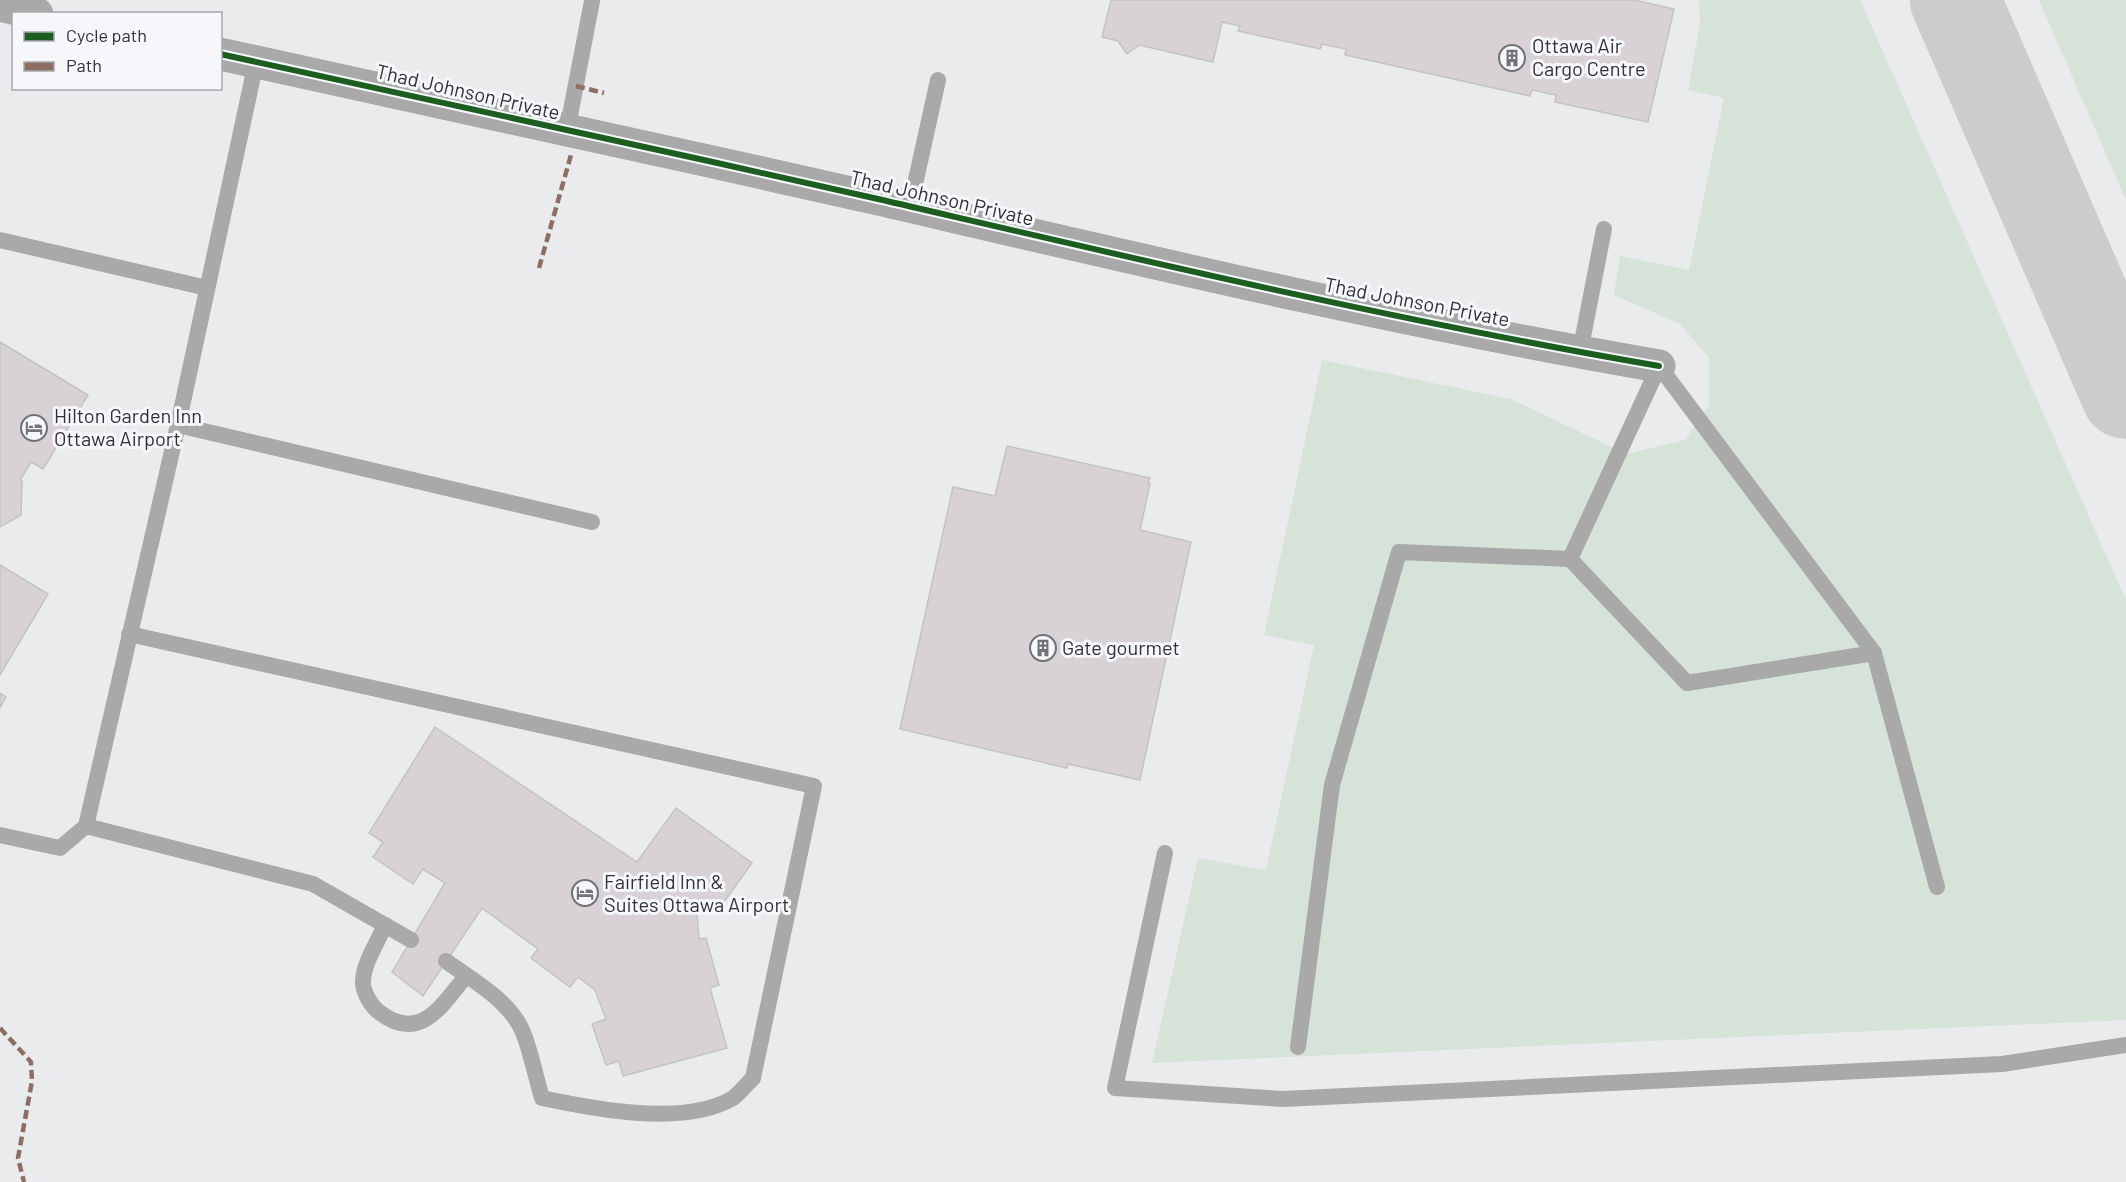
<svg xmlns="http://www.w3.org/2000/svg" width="2126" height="1182" font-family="Barlow,sans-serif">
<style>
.green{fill:#d5e3d8}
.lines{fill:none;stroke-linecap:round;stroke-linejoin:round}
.taxiway{stroke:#cbcccd;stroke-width:90}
.building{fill:#d8d1d5;stroke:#c3c3c4;stroke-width:1.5}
.lane{stroke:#a8a9a8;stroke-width:16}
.street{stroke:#a8a9a8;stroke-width:33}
.quiet{stroke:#8d6e63;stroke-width:4.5;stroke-dasharray:9 4.5;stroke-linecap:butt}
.cycleway-casing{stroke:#f6f7fb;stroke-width:10}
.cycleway{stroke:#1b5e20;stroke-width:6}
.labels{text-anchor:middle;stroke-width:6;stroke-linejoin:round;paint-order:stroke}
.poi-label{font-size:20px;fill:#313133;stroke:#f6f7fb;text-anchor:start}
.street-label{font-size:20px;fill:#313133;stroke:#f6f7fb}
</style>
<rect width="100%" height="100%" fill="#e9ebed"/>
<g class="green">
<polygon points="1699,0 1860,0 2126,600 2126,1020 1152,1063 1198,858 1266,870 1314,645 1264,635 1322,360 1511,399 1626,454 1685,440 1709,405 1709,358 1680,324 1614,295 1620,256 1689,270 1724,98 1688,90 1700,24"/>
<polygon points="2039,0 2126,0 2126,200"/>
</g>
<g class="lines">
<polyline class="taxiway" points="1955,0 2126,394"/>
</g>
<g class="building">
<polygon points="1111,0 1634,0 1674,9 1648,122 1555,102 1556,95 1532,90 1530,96 1345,55 1346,49 1322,44 1320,49 1238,31 1240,26 1222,22 1213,62 1139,45 1127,54 1118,41 1102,37"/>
<polygon points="0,342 88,395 43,469 31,462 20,480 22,481 21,515 0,527"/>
<polygon points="1007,446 1150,478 1148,483 1150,484 1140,530 1191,542 1140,780 1068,764 1067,768 900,729 953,487 995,496"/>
<polygon points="0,565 48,594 0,675"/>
<polygon points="0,693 6,697 0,708"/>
<polygon points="435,727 637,862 676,808 752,863 724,902 712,902 697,912 699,939 706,938 719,985 710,988 727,1048 623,1076 619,1061 606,1065 592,1024 606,1019 595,990 578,977 570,987 531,958 538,949 482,908 423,996 392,972 445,883 423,869 413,884 373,857 383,842 369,833"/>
</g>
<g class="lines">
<g class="lane">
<polyline points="567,131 592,1"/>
<polyline points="910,207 938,80"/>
<polyline points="0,240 207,288"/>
<polyline points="1580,352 1604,229"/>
<polyline points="178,425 592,522"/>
<polyline points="1570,559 1687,683 1874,653 1937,887"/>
<path d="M129 634 814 786 753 1078C747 1084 740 1093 733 1098 685 1127 594 1109 542 1098 536 1079 529 1042 520 1026 504 997 472 980 446 961"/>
<polyline points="86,826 313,884 411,940"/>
<polyline points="0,835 60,848 86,826 178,425 256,62"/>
<polyline points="1165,853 1115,1088 1283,1099 2002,1064 2126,1045"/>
<path d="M385 925C378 942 364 962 363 980 362 991 371 1006 379 1012 420 1044 442 1005 466 976"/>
<polyline points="1298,1047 1332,785 1399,552 1570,559 1659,366 1874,653"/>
</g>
<g class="street">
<polyline points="0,5 37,14"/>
<path d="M220 54C439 103 659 149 878 199 1137 259 1396 321 1659 366"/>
</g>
<g class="quiet">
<polyline points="576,86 604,93"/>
<polyline points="539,268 571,155"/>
<polyline points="0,1028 31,1062 32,1081 18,1158 24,1182"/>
</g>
<defs>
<path id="cycleway" d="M220 54C439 103 659 149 878 199 1137 259 1396 321 1659 366"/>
</defs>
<use href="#cycleway" class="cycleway-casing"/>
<use href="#cycleway" class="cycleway"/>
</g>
<defs>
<symbol id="building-ring" viewBox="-11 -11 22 22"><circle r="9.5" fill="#f6f7fb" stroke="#717274" stroke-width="1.5"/><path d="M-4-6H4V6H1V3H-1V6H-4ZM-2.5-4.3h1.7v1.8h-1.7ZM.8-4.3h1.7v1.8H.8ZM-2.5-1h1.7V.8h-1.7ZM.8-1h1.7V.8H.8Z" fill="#717274"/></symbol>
<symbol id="hotel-ring" viewBox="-11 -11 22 22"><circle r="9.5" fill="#f6f7fb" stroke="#717274" stroke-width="1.5"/><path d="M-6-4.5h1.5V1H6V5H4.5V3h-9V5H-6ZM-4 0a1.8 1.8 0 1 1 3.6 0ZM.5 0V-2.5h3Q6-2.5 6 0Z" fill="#717274"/></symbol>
</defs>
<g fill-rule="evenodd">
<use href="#building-ring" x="1497" y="43" width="30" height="30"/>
<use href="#hotel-ring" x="19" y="413" width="30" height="30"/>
<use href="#building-ring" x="1028" y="633" width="30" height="30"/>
<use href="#hotel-ring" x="570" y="878" width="30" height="30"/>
</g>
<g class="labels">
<g class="poi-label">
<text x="1532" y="53">Ottawa Air<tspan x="1532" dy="23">Cargo Centre</tspan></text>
<text x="54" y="423">Hilton Garden Inn<tspan x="54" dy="23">Ottawa Airport</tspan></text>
<text x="1062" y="655">Gate gourmet</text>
<text x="604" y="889">Fairfield Inn &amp;<tspan x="604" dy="23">Suites Ottawa Airport</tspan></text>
</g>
<g class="street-label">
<text transform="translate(468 92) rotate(13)" y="7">Thad Johnson Private</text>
<text transform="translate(942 198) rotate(13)" y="7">Thad Johnson Private</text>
<text transform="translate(1417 302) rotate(11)" y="7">Thad Johnson Private</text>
</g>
</g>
<rect x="12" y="12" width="210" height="78" fill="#f6f7fb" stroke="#a7a8ab" stroke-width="1.5"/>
<rect x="24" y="32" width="30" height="9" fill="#1b5e20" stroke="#a7a8ab" stroke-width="1.5"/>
<text x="66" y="42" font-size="18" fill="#313133">Cycle path</text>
<rect x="24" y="62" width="30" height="9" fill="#8d6e63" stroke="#a7a8ab" stroke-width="1.5"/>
<text x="66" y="72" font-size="18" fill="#313133">Path</text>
</svg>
